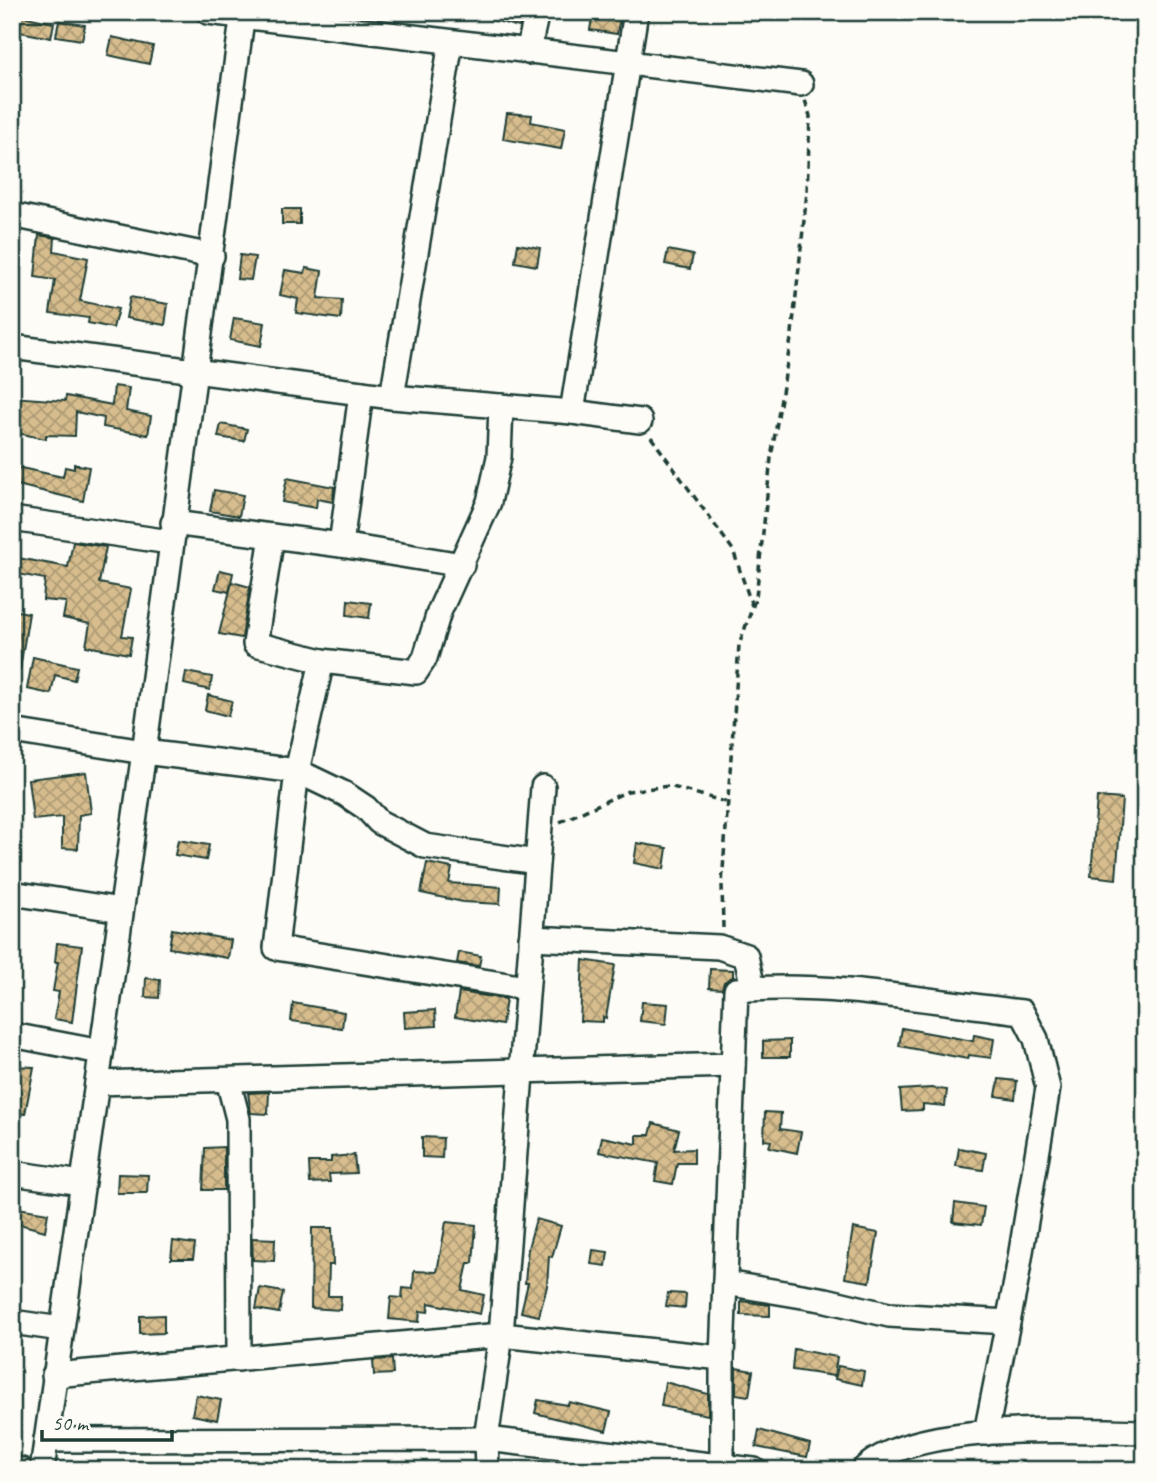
<svg xmlns="http://www.w3.org/2000/svg" width="1157" height="1482" font-family="Caveat,sans-serif">
<style>
.building{fill:url(#building-cross-hatch);stroke:#1f3d34;stroke-width:2}
.lines{fill:none;stroke-linecap:round;stroke-linejoin:round}
.minor-casing{stroke:#1f3d34;stroke-width:28}
.path{stroke:#1f3d34;stroke-width:3.5;stroke-dasharray:7 5;stroke-linecap:butt}
.minor{stroke:#fdfcf7;stroke-width:23}
</style>
<defs>
<pattern id="building-cross-hatch" width="8" height="8" patternUnits="userSpaceOnUse" patternTransform="scale(1.75)"><rect width="8" height="8" fill="#d7bd8d"/><path d="M0 0l8 8M0 8l8-8" fill="none" stroke="#ae9b74"/></pattern>
</defs>
<rect width="100%" height="100%" fill="#fdfcf7"/>
<filter id="ink" filterUnits="userSpaceOnUse"><feTurbulence type="fractalNoise" baseFrequency=".0143" numOctaves="2"/><feDisplacementMap in="SourceGraphic" scale="14" xChannelSelector="R" yChannelSelector="G"/><feConvolveMatrix kernelMatrix="1 2 1 2 8 2 1 2 1" color-interpolation-filters="sRGB"/></filter>
<g filter="url(#ink)">
<g class="building">
<polygon points="482,12 523,12 519,27 482,17"/>
<polygon points="593,12 621,12 617,34 590,30"/>
<polygon points="18,15 54,23 51,38 15,31"/>
<polygon points="59,21 85,25 82,40 56,36"/>
<polygon points="112,37 153,46 149,64 108,55"/>
<polygon points="507,113 532,115 531,122 565,129 561,149 503,139"/>
<rect x="282" y="209" width="18" height="15"/>
<polygon points="39,235 55,238 54,251 88,258 80,301 118,309 113,328 88,323 89,318 50,313 55,280 35,277"/>
<polygon points="518,244 540,248 537,266 515,262"/>
<polygon points="668,250 693,255 690,269 665,264"/>
<polygon points="240,255 255,257 251,280 237,279"/>
<polygon points="306,268 322,271 318,298 342,300 341,319 296,313 298,299 280,295 285,270 305,273"/>
<polygon points="130,297 168,304 165,325 126,318"/>
<polygon points="234,318 265,323 261,346 230,340"/>
<polygon points="114,386 129,388 126,411 151,416 148,435 103,427 104,418 76,412 75,436 46,435 46,439 17,433 20,417 12,415 12,397 65,401 66,396 112,405"/>
<polygon points="221,424 247,429 244,441 218,437"/>
<polygon points="74,464 89,467 83,501 13,484 16,467 63,477 65,467 74,469"/>
<polygon points="287,478 334,487 333,502 317,499 316,508 282,502"/>
<polygon points="214,490 243,495 239,516 210,511"/>
<polygon points="73,542 106,547 99,583 131,589 122,636 132,637 129,654 86,646 90,624 63,618 66,602 43,600 45,579 12,573 12,557 68,567"/>
<polygon points="220,570 233,573 229,592 215,589"/>
<polygon points="232,582 250,587 242,638 219,634"/>
<polygon points="348,600 371,603 369,618 347,615"/>
<polygon points="12,610 29,613 20,669 12,668"/>
<polygon points="33,657 77,667 74,680 55,675 51,694 27,689"/>
<polygon points="186,672 212,677 210,690 184,684"/>
<polygon points="208,695 232,701 228,716 205,710"/>
<polygon points="86,772 91,813 79,815 78,849 62,848 62,817 33,820 28,779"/>
<polygon points="1097,797 1122,799 1116,879 1091,876"/>
<polygon points="178,840 209,845 206,860 175,855"/>
<polygon points="637,843 667,848 664,869 634,863"/>
<polygon points="427,863 452,868 449,883 501,887 500,904 463,902 421,893"/>
<polygon points="172,929 231,940 228,958 169,948"/>
<polygon points="57,943 82,946 72,1022 54,1019 59,992 53,991 58,962 55,962"/>
<polygon points="459,952 481,956 479,966 457,963"/>
<polygon points="583,960 615,965 606,1018 603,1017 603,1022 580,1021"/>
<polygon points="710,969 733,970 733,977 724,982 722,989 709,988"/>
<polygon points="146,978 160,980 159,998 145,997"/>
<polygon points="459,992 506,999 502,1025 455,1017"/>
<polygon points="642,1002 668,1004 666,1024 640,1021"/>
<polygon points="293,1003 344,1012 342,1028 291,1021"/>
<polygon points="435,1010 436,1026 405,1028 404,1012"/>
<polygon points="902,1028 973,1041 974,1035 994,1039 991,1058 969,1055 968,1059 899,1046"/>
<polygon points="790,1040 790,1057 763,1057 763,1041"/>
<polygon points="12,1066 34,1067 25,1114 12,1112"/>
<polygon points="999,1079 1017,1081 1015,1099 996,1096"/>
<polygon points="931,1088 947,1090 945,1106 923,1104 923,1110 902,1111 900,1090"/>
<polygon points="269,1092 268,1114 251,1113 248,1093"/>
<polygon points="765,1112 781,1113 780,1129 801,1132 797,1153 769,1147 771,1141 764,1140"/>
<polygon points="653,1123 679,1130 674,1150 694,1149 694,1163 677,1163 673,1184 655,1181 658,1163 599,1152 602,1137 637,1144 637,1135 650,1135"/>
<polygon points="422,1137 443,1138 442,1158 422,1157"/>
<polygon points="224,1147 224,1190 203,1190 205,1148"/>
<polygon points="959,1148 986,1153 983,1170 956,1166"/>
<polygon points="354,1155 356,1173 329,1174 330,1182 310,1183 309,1162 331,1162 331,1157"/>
<polygon points="118,1174 148,1175 147,1193 117,1193"/>
<polygon points="955,1203 984,1207 981,1225 953,1222"/>
<polygon points="12,1207 48,1213 45,1231 12,1222"/>
<polygon points="536,1219 561,1226 552,1257 549,1256 547,1286 539,1316 521,1312 528,1283 525,1283 528,1248"/>
<polygon points="446,1222 476,1225 473,1263 468,1263 462,1290 484,1295 480,1314 429,1303 428,1312 420,1311 419,1322 389,1319 391,1297 402,1298 403,1288 413,1289 414,1271 437,1272"/>
<polygon points="312,1228 332,1228 333,1265 329,1265 328,1296 341,1296 340,1310 311,1308"/>
<polygon points="853,1228 878,1233 870,1282 845,1278"/>
<polygon points="252,1238 275,1239 274,1261 253,1260"/>
<polygon points="173,1241 195,1244 193,1259 171,1259"/>
<polygon points="593,1250 608,1252 606,1266 591,1264"/>
<polygon points="260,1288 283,1292 279,1313 256,1309"/>
<polygon points="668,1293 686,1294 685,1308 666,1306"/>
<polygon points="741,1301 770,1305 770,1316 741,1315"/>
<polygon points="164,1315 164,1333 140,1334 140,1316"/>
<polygon points="794,1349 837,1357 834,1376 792,1370"/>
<polygon points="392,1359 393,1374 374,1375 373,1360"/>
<polygon points="838,1366 864,1371 862,1385 835,1379"/>
<polygon points="736,1368 753,1371 749,1396 736,1394"/>
<polygon points="665,1382 708,1394 708,1415 661,1406"/>
<polygon points="196,1395 221,1400 217,1420 192,1415"/>
<polygon points="538,1400 568,1405 569,1402 611,1412 606,1431 535,1413"/>
<polygon points="759,1430 810,1444 807,1457 756,1447"/>
</g>
<g class="lines">
<defs>
<g id="minor">
<polyline points="208,12 801,84"/>
<polyline points="528,52 537,12"/>
<polyline points="12,215 212,256"/>
<polyline points="12,347 392,397 572,412 640,421"/>
<polyline points="361,393 341,545 462,565"/>
<polyline points="392,397 451,42"/>
<polyline points="501,406 499,457 489,502 439,612 425,658 416,672 322,661 297,771 276,948 526,988"/>
<polyline points="572,412 636,12"/>
<polyline points="12,519 170,542"/>
<polyline points="173,523 341,545"/>
<polyline points="272,536 255,644 322,661"/>
<polyline points="12,731 144,752 297,771 345,794 366,808 379,822 425,846 537,862"/>
<polyline points="12,893 121,910"/>
<polyline points="531,938 719,947 746,956 753,988"/>
<polyline points="12,1035 101,1052"/>
<polyline points="228,1080 238,1119 239,1359"/>
<polyline points="97,1083 733,1065"/>
<polyline points="12,1173 82,1183"/>
<polyline points="725,1283 826,1300 889,1315 1008,1322"/>
<polyline points="12,1322 61,1329"/>
<polyline points="54,1375 501,1335 722,1358"/>
<polyline points="46,1440 486,1439 754,1470"/>
<path d="M722 1466V1358L736 990C832 982 928 1001 1022 1012L1036 1039 1048 1088 1016 1282 986 1433"/>
<polyline points="12,1468 21,1470"/>
<polyline points="42,1470 144,752 243,12"/>
<polyline points="487,1470 486,1439 501,1335 543,787"/>
<path d="M863 1470C914 1420 1076 1431 1145 1432"/>
</g>
</defs>
<use href="#minor" class="minor-casing"/>
<g class="path">
<polyline points="651,437 733,550 752,606"/>
<polyline points="560,822 628,791 669,786 729,803"/>
<polyline points="723,928 722,884 739,645 756,597 771,458 792,333 807,192 810,116 805,100"/>
</g>
<use href="#minor" class="minor"/>
</g>
</g>
<rect width="1157" height="1482" fill="none" stroke="#fdfcf7" stroke-width="42"/>
<rect x="21" y="21" width="1115" height="1440" fill="none" stroke="#1f3d34" stroke-width="2.5" filter="url(#ink)"/>
<path d="M42 1430v10h130v-10" fill="none" stroke="#1f3d34" stroke-width="3.5"/>
<text x="52" y="1430" font-size="21" fill="#1f3d34" stroke="#fdfcf7" stroke-width="5" paint-order="stroke">50 m</text>
</svg>
